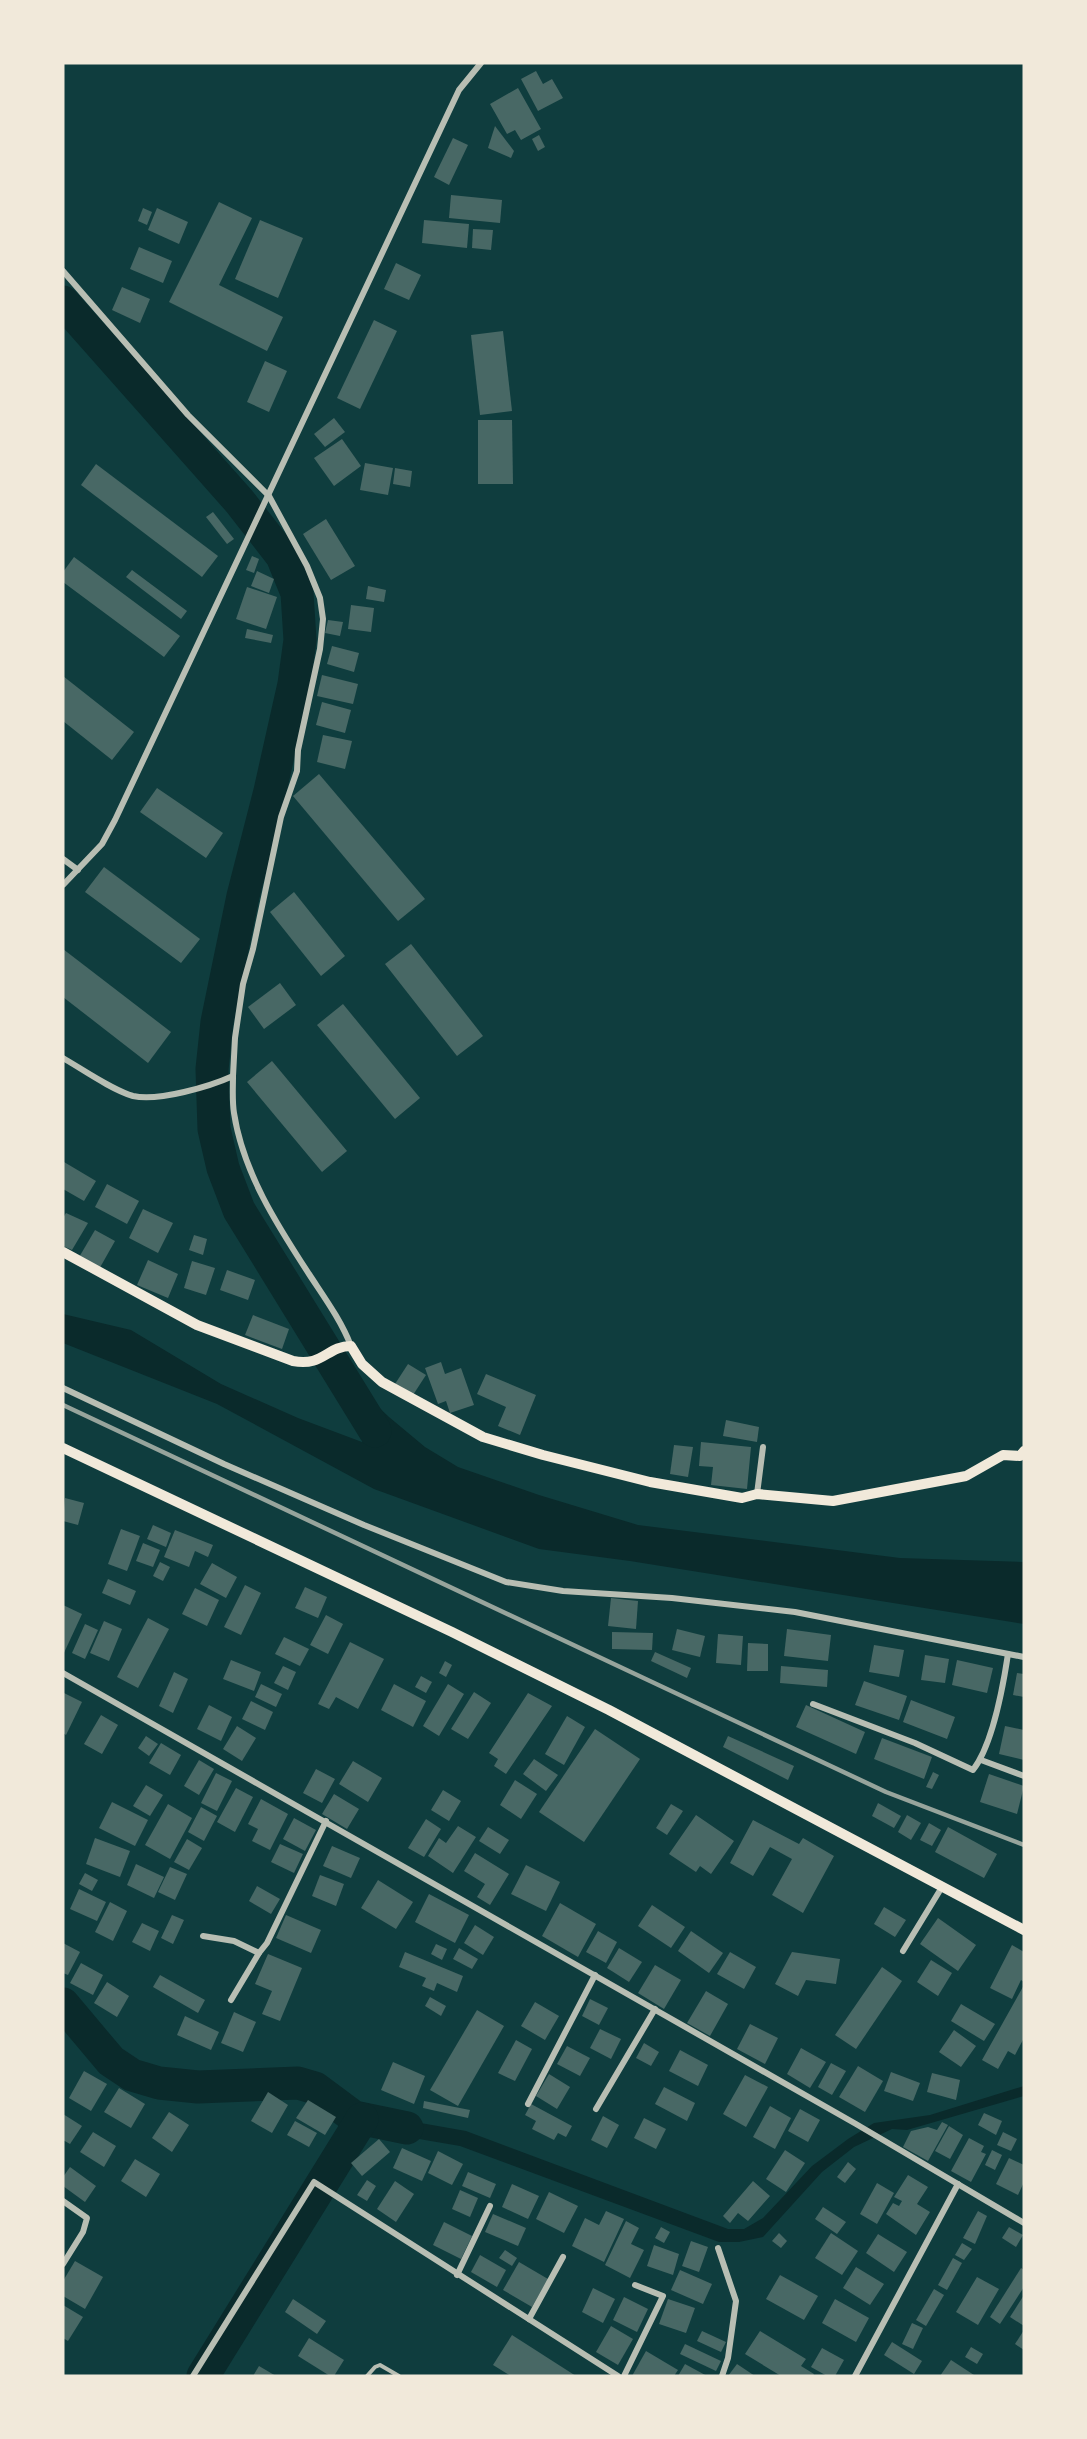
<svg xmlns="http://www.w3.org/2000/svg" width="1087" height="2439" font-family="'Sofia Sans Condensed',sans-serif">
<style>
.water{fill:#0a2a2b}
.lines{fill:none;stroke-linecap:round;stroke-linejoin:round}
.river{stroke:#0a2a2b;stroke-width:33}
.building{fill:#486865}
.service{stroke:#b8beb3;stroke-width:4}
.minor{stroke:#b8beb3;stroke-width:6}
.secondary{stroke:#f1e9da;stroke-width:10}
.rail{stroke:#97a49c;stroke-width:4.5}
</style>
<rect width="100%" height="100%" fill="#0f3d3e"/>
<g class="water">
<polygon points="63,1314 131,1330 221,1384 298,1418 362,1442 369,1429 352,1400 354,1378 369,1398 389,1417 425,1447 458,1467 539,1495 638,1525 900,1558 1024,1562 1024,1624 630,1561 539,1549 374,1489 217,1404 63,1343"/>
<polygon points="1024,2086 1024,2096 907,2130 892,2129 854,2147 822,2172 763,2237 739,2242 719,2242 460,2146 378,2132 362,2119 381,2116 466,2131 728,2229 744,2229 763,2218 812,2166 848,2139 874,2123 930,2115"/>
</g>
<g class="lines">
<g class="river">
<polyline points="63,302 240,502 282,556 297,593 300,640 294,684 270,791 243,896 217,1022 212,1069 214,1129 223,1168 239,1210 375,1431"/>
<polyline points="63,2004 111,2061 132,2075 159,2083 198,2087 298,2083 315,2088 354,2117 407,2128"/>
<polyline points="203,2376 362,2119"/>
</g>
</g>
<g class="building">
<polygon points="536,71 543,84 552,79 563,98 538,111 521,79"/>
<polygon points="518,88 541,129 521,140 515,130 507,134 490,104"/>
<polygon points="495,126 514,151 511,158 488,148"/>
<polygon points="539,135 545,147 538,151 532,139"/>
<polygon points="453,138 468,145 449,185 434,177"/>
<polygon points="451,195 502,200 500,223 449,218"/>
<polygon points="219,202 252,218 219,285 283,317 267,351 169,302"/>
<polygon points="143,208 152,212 147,225 138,221"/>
<polygon points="157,208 188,222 179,244 148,230"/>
<polygon points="260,220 303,238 278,298 235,279"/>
<polygon points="424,220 469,224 467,248 422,243"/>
<polygon points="473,229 493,230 491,250 472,248"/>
<polygon points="139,247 172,261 163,283 130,269"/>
<polygon points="396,263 421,275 409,300 384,289"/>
<polygon points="122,287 150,299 140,323 112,310"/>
<polygon points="374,320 397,331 360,409 337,398"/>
<polygon points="503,331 512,411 480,415 471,335"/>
<polygon points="265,361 287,371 269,412 247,402"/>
<polygon points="334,418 345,432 325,447 314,434"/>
<polygon points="478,420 512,420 513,484 478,484"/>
<polygon points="342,439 361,466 334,486 314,458"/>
<polygon points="365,463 393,468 388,495 360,490"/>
<polygon points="96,464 218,556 202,577 81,485"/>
<polygon points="395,468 412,471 410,487 393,484"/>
<polygon points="213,512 234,539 227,544 206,517"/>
<polygon points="326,519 355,566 331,580 303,534"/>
<polygon points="252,556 259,559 254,573 246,570"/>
<polygon points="74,557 180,636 164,657 63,582 63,572"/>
<polygon points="132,570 187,611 181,619 126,577"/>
<polygon points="257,571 274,579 269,593 251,586"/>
<polygon points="368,586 386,590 384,602 366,599"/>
<polygon points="247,587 277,597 266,629 236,619"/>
<polygon points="351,605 374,608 371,632 348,629"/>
<polygon points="328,620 343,622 340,636 325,633"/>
<polygon points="247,629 273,635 271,643 245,638"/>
<polygon points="332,646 359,653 354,672 327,664"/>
<polygon points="322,675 358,684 353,704 317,696"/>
<polygon points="63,676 134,732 112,760 63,721"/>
<polygon points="322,702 351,710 345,733 316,725"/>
<polygon points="323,735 352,741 345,769 317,762"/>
<polygon points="319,774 425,899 398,921 293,796"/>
<polygon points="157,788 223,833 206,858 140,812"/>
<polygon points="104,867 200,939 181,963 85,892"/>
<polygon points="294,892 345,956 321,976 270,912"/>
<polygon points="411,944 483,1036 457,1056 385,964"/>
<polygon points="63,949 171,1032 148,1063 63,997"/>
<polygon points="280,983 296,1005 264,1029 248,1007"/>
<polygon points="343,1004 420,1098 395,1119 317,1025"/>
<polygon points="272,1061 347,1151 322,1172 247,1082"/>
<polygon points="64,1162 96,1181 84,1201 63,1189"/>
<polygon points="107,1184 139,1201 127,1224 95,1207"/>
<polygon points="143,1209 173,1223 158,1253 129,1238"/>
<polygon points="66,1213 88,1223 72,1250 63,1246 63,1218"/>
<polygon points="95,1230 115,1241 98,1271 78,1259"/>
<polygon points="194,1235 207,1239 203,1255 189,1250"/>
<polygon points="148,1260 178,1274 168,1298 137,1285"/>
<polygon points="192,1261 215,1268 206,1295 184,1288"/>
<polygon points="227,1270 255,1280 248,1300 220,1290"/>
<polygon points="253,1315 289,1329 282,1349 245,1335"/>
<polygon points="441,1362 445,1374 461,1368 474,1405 450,1413 446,1401 438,1404 425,1368"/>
<polygon points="408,1364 426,1375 413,1395 395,1384"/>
<polygon points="486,1374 536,1395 520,1435 498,1426 506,1407 477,1394"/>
<polygon points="726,1420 759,1427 757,1442 723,1436"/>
<polygon points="701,1442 751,1447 747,1489 711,1485 713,1467 699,1466"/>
<polygon points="674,1445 693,1447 688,1477 670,1474"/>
<polygon points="65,1498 84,1503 78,1525 63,1521"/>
<polygon points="153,1525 171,1533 166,1547 147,1539"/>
<polygon points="121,1529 140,1536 127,1571 108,1564"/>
<polygon points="175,1530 213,1545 208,1557 195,1551 189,1567 164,1557"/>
<polygon points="143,1543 160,1550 153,1567 136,1561"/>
<polygon points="160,1562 170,1567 163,1581 153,1576"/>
<polygon points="212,1563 237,1577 226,1598 200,1584"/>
<polygon points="108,1579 136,1591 130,1605 102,1593"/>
<polygon points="245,1585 261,1593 241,1635 224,1627"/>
<polygon points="305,1587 327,1597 318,1618 295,1608"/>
<polygon points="195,1588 219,1600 207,1626 182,1614"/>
<polygon points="611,1598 638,1601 636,1629 608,1626"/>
<polygon points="63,1605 82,1614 63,1655"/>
<polygon points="326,1615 343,1624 328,1654 310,1645"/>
<polygon points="148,1618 169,1629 138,1688 117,1677"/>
<polygon points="104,1621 122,1629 109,1661 90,1653"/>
<polygon points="85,1624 98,1630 85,1659 72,1653"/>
<polygon points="677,1629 705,1636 700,1657 672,1650"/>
<polygon points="787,1629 831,1635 828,1661 784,1656"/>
<polygon points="612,1632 653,1633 652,1650 612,1649"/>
<polygon points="718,1634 743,1636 741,1665 716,1663"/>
<polygon points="284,1637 309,1649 300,1666 275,1654"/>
<polygon points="350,1642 384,1659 358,1709 336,1697 329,1709 318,1704"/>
<polygon points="748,1643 768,1644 768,1671 747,1671"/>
<polygon points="874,1645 904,1650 899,1677 869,1672"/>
<polygon points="655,1652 691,1668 687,1678 651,1661"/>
<polygon points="925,1655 949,1659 945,1683 921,1680"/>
<polygon points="231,1660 261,1672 254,1691 223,1679"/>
<polygon points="957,1660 993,1668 987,1693 952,1685"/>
<polygon points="445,1661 452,1665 446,1677 439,1673"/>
<polygon points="283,1666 296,1672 288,1690 274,1683"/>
<polygon points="781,1666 828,1670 827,1687 780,1683"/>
<polygon points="174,1672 188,1679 173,1713 159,1706"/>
<polygon points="1017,1673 1024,1674 1024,1697 1013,1695"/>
<polygon points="421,1676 432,1682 426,1693 415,1687"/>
<polygon points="864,1681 907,1696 899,1720 855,1705"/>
<polygon points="261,1684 282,1694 276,1707 255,1697"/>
<polygon points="394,1684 426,1701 413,1727 381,1710"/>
<polygon points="448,1684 464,1694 439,1736 423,1726"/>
<polygon points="474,1692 491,1703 468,1739 451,1729"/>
<polygon points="64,1693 82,1702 66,1735 63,1733"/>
<polygon points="528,1693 552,1706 506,1774 494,1766 498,1759 489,1753"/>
<polygon points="911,1700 955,1717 947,1739 903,1722"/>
<polygon points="251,1701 273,1712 265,1730 242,1719"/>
<polygon points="209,1705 232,1717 221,1741 197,1729"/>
<polygon points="806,1705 865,1732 856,1754 796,1727"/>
<polygon points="101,1715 118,1725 102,1754 84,1744"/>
<polygon points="567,1716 585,1727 564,1765 545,1754"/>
<polygon points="237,1726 256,1738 242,1761 223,1749"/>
<polygon points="1005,1726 1024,1730 1024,1760 999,1754"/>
<polygon points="595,1729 640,1759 584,1842 539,1812"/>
<polygon points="146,1736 158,1744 149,1756 138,1748"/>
<polygon points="728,1736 794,1766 788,1780 723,1747"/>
<polygon points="882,1738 932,1757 924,1779 874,1759"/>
<polygon points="161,1743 181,1755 170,1775 149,1763"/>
<polygon points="534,1759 558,1775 546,1791 523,1774"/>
<polygon points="199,1760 214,1769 199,1795 184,1786"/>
<polygon points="353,1761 382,1778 368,1802 339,1784"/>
<polygon points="316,1769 335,1779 322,1803 303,1793"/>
<polygon points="933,1772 939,1775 932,1789 926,1787"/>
<polygon points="216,1773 232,1781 217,1811 201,1803"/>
<polygon points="989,1774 1024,1786 1017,1814 980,1802"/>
<polygon points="515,1780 537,1794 521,1819 500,1805"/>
<polygon points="146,1785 163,1795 150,1816 133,1806"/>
<polygon points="236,1788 253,1797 235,1832 217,1822"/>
<polygon points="443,1790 461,1801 449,1821 431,1810"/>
<polygon points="334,1794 359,1809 347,1829 322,1814"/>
<polygon points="261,1799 288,1814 270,1850 252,1841 258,1829 248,1824"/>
<polygon points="112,1802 148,1820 135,1846 99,1828"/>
<polygon points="878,1803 901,1816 894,1828 872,1816"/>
<polygon points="168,1804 192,1818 170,1859 145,1845"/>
<polygon points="671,1804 683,1811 667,1835 656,1828"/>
<polygon points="201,1807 217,1816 204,1841 188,1832"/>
<polygon points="696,1815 734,1841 711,1874 700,1866 696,1872 669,1854"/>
<polygon points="907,1815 921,1823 911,1840 898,1832"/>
<polygon points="294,1818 316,1830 305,1851 283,1839"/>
<polygon points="426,1819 441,1829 424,1857 408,1848"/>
<polygon points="753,1820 799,1844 803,1838 834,1856 803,1913 772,1895 792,1859 770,1847 753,1876 730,1863"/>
<polygon points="929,1823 941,1830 932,1846 920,1840"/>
<polygon points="458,1826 476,1837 453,1873 428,1856 439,1838 446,1843"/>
<polygon points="488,1827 509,1840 500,1854 479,1841"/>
<polygon points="948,1827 997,1854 984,1878 935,1852"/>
<polygon points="95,1838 130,1851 120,1877 86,1864"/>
<polygon points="187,1839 202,1848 189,1870 174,1862"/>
<polygon points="280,1844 303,1854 294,1873 271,1862"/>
<polygon points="332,1846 360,1858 351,1878 323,1866"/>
<polygon points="475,1853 509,1874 490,1905 477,1897 485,1884 464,1871"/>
<polygon points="136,1864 164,1877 154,1898 127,1885"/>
<polygon points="526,1865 560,1882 546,1911 511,1894"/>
<polygon points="170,1867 187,1874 175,1900 158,1892"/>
<polygon points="85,1873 98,1880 92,1891 79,1884"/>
<polygon points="320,1875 344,1884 336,1906 312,1896"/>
<polygon points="378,1880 413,1902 396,1929 361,1908"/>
<polygon points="257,1886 280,1899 271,1914 249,1901"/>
<polygon points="79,1889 106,1902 97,1921 70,1909"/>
<polygon points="429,1894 469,1915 455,1943 415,1922"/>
<polygon points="110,1902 127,1911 113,1941 95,1932"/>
<polygon points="560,1903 596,1924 578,1957 542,1936"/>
<polygon points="652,1905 685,1927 671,1948 638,1926"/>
<polygon points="884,1907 906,1920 895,1937 874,1924"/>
<polygon points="172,1915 184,1920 173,1944 161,1938"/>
<polygon points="286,1915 321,1930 311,1953 276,1938"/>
<polygon points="938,1918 976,1945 958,1971 920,1944"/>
<polygon points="142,1923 159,1931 150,1951 132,1942"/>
<polygon points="475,1925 494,1937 483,1955 464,1943"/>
<polygon points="598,1931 617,1942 606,1963 586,1952"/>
<polygon points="691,1931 723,1953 709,1973 678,1951"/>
<polygon points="63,1943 80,1952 68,1975 63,1973"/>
<polygon points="436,1944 447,1949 442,1960 431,1954"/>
<polygon points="1012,1945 1024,1952 1024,1982 1021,1980 1012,1999 990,1988"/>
<polygon points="459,1948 478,1959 472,1969 453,1959"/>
<polygon points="619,1948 642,1962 629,1982 607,1968"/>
<polygon points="405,1952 463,1976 457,1992 437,1983 434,1991 422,1986 426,1978 399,1967"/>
<polygon points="730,1952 756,1967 744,1989 717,1974"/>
<polygon points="792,1952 840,1959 836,1984 806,1980 798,1996 775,1984"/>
<polygon points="268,1954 302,1968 280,2021 262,2014 272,1991 255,1984"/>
<polygon points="931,1960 952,1973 938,1996 917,1982"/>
<polygon points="81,1963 103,1975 93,1995 70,1983"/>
<polygon points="655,1965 681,1980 664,2009 638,1993"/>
<polygon points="882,1967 902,1981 856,2049 835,2035"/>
<polygon points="160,1975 205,2000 198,2013 153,1987"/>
<polygon points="107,1982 129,1996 117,2017 94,2003"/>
<polygon points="1024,1985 1024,2038 1015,2055 1008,2051 998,2069 982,2060"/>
<polygon points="706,1991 728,2004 710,2036 687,2023"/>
<polygon points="430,1997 446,2006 441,2016 425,2006"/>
<polygon points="590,1999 608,2008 599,2025 582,2016"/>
<polygon points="535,2002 559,2016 545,2040 521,2026"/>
<polygon points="961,2004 995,2024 984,2041 951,2021"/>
<polygon points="477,2010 504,2026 458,2106 430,2090"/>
<polygon points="234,2012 256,2022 243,2052 221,2043"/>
<polygon points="185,2016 219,2032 211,2050 177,2035"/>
<polygon points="750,2024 778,2038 765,2064 737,2049"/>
<polygon points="600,2029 621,2039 611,2059 590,2048"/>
<polygon points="954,2030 976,2046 961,2067 939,2052"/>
<polygon points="516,2040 532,2049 515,2081 498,2073"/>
<polygon points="644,2043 659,2052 651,2066 636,2058"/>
<polygon points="567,2046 590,2058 580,2076 557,2064"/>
<polygon points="801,2048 826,2062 810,2088 787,2074"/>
<polygon points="680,2050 708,2065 698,2086 669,2071"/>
<polygon points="393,2062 425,2076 414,2104 381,2090"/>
<polygon points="831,2063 846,2071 832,2095 818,2087"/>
<polygon points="858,2066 883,2081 865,2112 839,2097"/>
<polygon points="84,2071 107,2084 91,2111 69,2098"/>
<polygon points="891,2072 920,2083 913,2101 884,2091"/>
<polygon points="932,2073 960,2080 956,2100 927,2092"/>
<polygon points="549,2074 570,2087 557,2109 536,2096"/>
<polygon points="745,2075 768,2087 746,2127 723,2114"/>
<polygon points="664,2087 695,2103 687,2121 655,2104"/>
<polygon points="119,2088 145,2104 131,2128 104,2112"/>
<polygon points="268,2092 288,2105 272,2133 251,2121"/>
<polygon points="308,2100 336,2117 325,2135 296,2118"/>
<polygon points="424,2101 470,2110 468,2118 423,2108"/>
<polygon points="531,2104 572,2126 566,2137 558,2133 554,2140 532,2129 536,2121 525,2115"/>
<polygon points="770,2106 791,2118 775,2149 753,2137"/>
<polygon points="800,2109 820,2120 808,2142 788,2131"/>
<polygon points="169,2112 189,2125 172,2152 152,2138"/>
<polygon points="984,2113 1002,2121 996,2135 978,2125"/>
<polygon points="63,2114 82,2126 70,2144 63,2140"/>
<polygon points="603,2116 619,2125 607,2148 591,2140"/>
<polygon points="644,2118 666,2129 656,2149 634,2138"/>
<polygon points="295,2121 317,2133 309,2147 287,2135"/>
<polygon points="942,2122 948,2125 928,2161 903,2147 911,2131 928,2127 937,2130"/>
<polygon points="949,2126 963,2135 950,2159 935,2151"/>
<polygon points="93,2132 116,2146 104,2167 80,2152"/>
<polygon points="1003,2132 1017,2139 1011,2151 997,2145"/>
<polygon points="969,2138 984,2146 981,2152 986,2154 971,2182 951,2171"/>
<polygon points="379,2139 390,2152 362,2176 351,2163"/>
<polygon points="402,2148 431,2161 422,2181 393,2168"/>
<polygon points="785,2150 805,2163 786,2192 766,2179"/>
<polygon points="992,2150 1002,2155 995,2170 985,2165"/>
<polygon points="438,2151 463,2164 452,2185 428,2173"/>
<polygon points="1009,2158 1024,2165 1024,2182 1018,2195 996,2184"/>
<polygon points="135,2159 160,2174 146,2197 121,2181"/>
<polygon points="848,2162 856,2169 845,2183 837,2177"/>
<polygon points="70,2167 96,2186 85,2202 63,2186 63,2177"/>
<polygon points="468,2172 496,2184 490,2198 462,2186"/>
<polygon points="908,2175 928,2187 917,2204 930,2212 916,2235 886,2214 893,2203 899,2206 902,2201 894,2197"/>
<polygon points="367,2180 376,2186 367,2201 357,2195"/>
<polygon points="395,2181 414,2194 396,2222 377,2209"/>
<polygon points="753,2181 770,2196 748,2221 738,2213 730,2223 723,2216"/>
<polygon points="877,2183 894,2193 877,2224 860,2214"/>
<polygon points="512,2184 539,2196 528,2219 502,2207"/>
<polygon points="460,2190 478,2198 470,2217 452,2209"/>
<polygon points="549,2192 578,2206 564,2233 536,2219"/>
<polygon points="823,2207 846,2222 837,2234 815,2219"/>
<polygon points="606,2211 624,2219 604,2262 572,2246 585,2218 599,2225"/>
<polygon points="978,2211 987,2216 975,2244 963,2238"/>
<polygon points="493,2214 526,2228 518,2246 485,2232"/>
<polygon points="626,2221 639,2228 631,2244 644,2250 630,2278 605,2265"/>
<polygon points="444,2222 472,2236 461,2259 433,2245"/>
<polygon points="661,2227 670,2232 664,2243 655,2238"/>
<polygon points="1009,2227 1023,2235 1016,2247 1002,2238"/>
<polygon points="779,2233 787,2241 781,2248 772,2241"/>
<polygon points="831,2233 858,2251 842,2275 815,2258"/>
<polygon points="878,2234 907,2252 894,2272 866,2253"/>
<polygon points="691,2241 708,2247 699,2272 682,2266"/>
<polygon points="962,2243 972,2249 964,2260 955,2255"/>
<polygon points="654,2245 679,2254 673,2275 647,2266"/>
<polygon points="505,2250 517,2258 512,2266 499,2258"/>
<polygon points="480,2255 506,2270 497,2287 471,2272"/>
<polygon points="953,2258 962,2263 947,2290 938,2285"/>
<polygon points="75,2261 103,2277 85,2309 63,2296 63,2281"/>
<polygon points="519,2262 548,2279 532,2307 503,2290"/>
<polygon points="856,2267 884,2284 870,2305 843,2288"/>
<polygon points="1021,2268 1024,2270 1024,2287 1000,2324 990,2317"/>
<polygon points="680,2270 712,2284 703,2304 671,2290"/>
<polygon points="780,2275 818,2296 804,2320 766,2299"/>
<polygon points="977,2277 999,2289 978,2325 956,2312"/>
<polygon points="593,2288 615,2299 603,2323 582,2312"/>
<polygon points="934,2289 944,2295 926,2326 916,2320"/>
<polygon points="1024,2295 1024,2326 1010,2317"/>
<polygon points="624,2297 648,2309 637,2332 613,2320"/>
<polygon points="293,2299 326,2321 317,2334 285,2312"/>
<polygon points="668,2299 695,2308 686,2333 659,2324"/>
<polygon points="835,2299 869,2318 856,2342 822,2323"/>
<polygon points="63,2305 83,2317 68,2341 63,2338"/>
<polygon points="912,2323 923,2328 913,2349 902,2344"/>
<polygon points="611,2326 633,2339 618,2365 596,2352"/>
<polygon points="1024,2330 1024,2350 1015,2344"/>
<polygon points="702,2331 726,2342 721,2352 697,2341"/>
<polygon points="760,2331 806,2359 801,2366 814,2374 813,2376 781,2376 745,2354"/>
<polygon points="512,2335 576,2376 511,2376 493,2365"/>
<polygon points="309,2338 344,2360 334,2376 330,2376 298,2356"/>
<polygon points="892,2342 922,2361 914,2374 884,2355"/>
<polygon points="685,2344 721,2361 716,2371 680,2354"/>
<polygon points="971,2347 983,2354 977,2364 965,2357"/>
<polygon points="822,2348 844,2360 835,2376 827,2376 811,2367"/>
<polygon points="646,2351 678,2370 674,2376 632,2376"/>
<polygon points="951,2360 974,2375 973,2376 940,2376"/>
<polygon points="685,2364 707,2376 678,2376"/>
<polygon points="737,2364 755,2376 728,2376"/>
<polygon points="259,2366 276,2376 253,2376"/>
</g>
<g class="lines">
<polyline class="service" points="367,2376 375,2367 380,2365 399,2376"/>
<g class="minor">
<polyline points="63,271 188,415 269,496 307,566 320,598 323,619 320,649 298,750 297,771 281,817 253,949 243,984 235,1038 233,1076"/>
<polyline points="63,859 78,870"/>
<polyline points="63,885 102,844 115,820 459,90 481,63"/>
<path d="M63 1058C82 1069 112 1090 133 1096 158 1102 211 1086 233 1076 233 1088 232 1101 234 1113 243 1172 277 1225 309 1274 324 1297 341 1320 351 1346"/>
<polyline points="63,1388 224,1464 364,1525 506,1582 563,1591 672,1598 795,1612 1024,1657"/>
<polyline points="757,1494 763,1447"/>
<polyline points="63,1673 856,2124 1024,2223"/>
<path d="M813 1704 915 1743 973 1770C993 1744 1003 1687 1008 1654"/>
<polyline points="981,1760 1024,1776"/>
<polyline points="203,1936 234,1941 259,1953"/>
<polyline points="903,1951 942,1887"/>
<polyline points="231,2000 259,1953 267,1943 326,1821"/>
<polyline points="528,2104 595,1975"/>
<polyline points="596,2109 655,2009"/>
<polyline points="63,2201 87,2218 83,2232 63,2264"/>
<polyline points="718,2248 736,2301 728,2358 722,2376"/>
<polyline points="457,2275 490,2206"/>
<polyline points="529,2319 563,2257"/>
<polyline points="193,2376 314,2182 618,2376"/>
<polyline points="624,2376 663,2296 635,2285"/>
<polyline points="855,2376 958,2184"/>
</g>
<g class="secondary">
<path d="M63 1252 197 1325 293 1361C323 1367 327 1346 351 1346L362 1364 382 1382 483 1437 543 1455 650 1482 742 1498 757 1494 833 1501 966 1476 1003 1455 1020 1456 1024 1451"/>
<polyline points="63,1448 452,1632 609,1710 1024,1930"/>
</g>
<polyline class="rail" points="63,1405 886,1792 1024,1845"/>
</g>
<rect width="1087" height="2439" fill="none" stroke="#f1e9da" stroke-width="129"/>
</svg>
